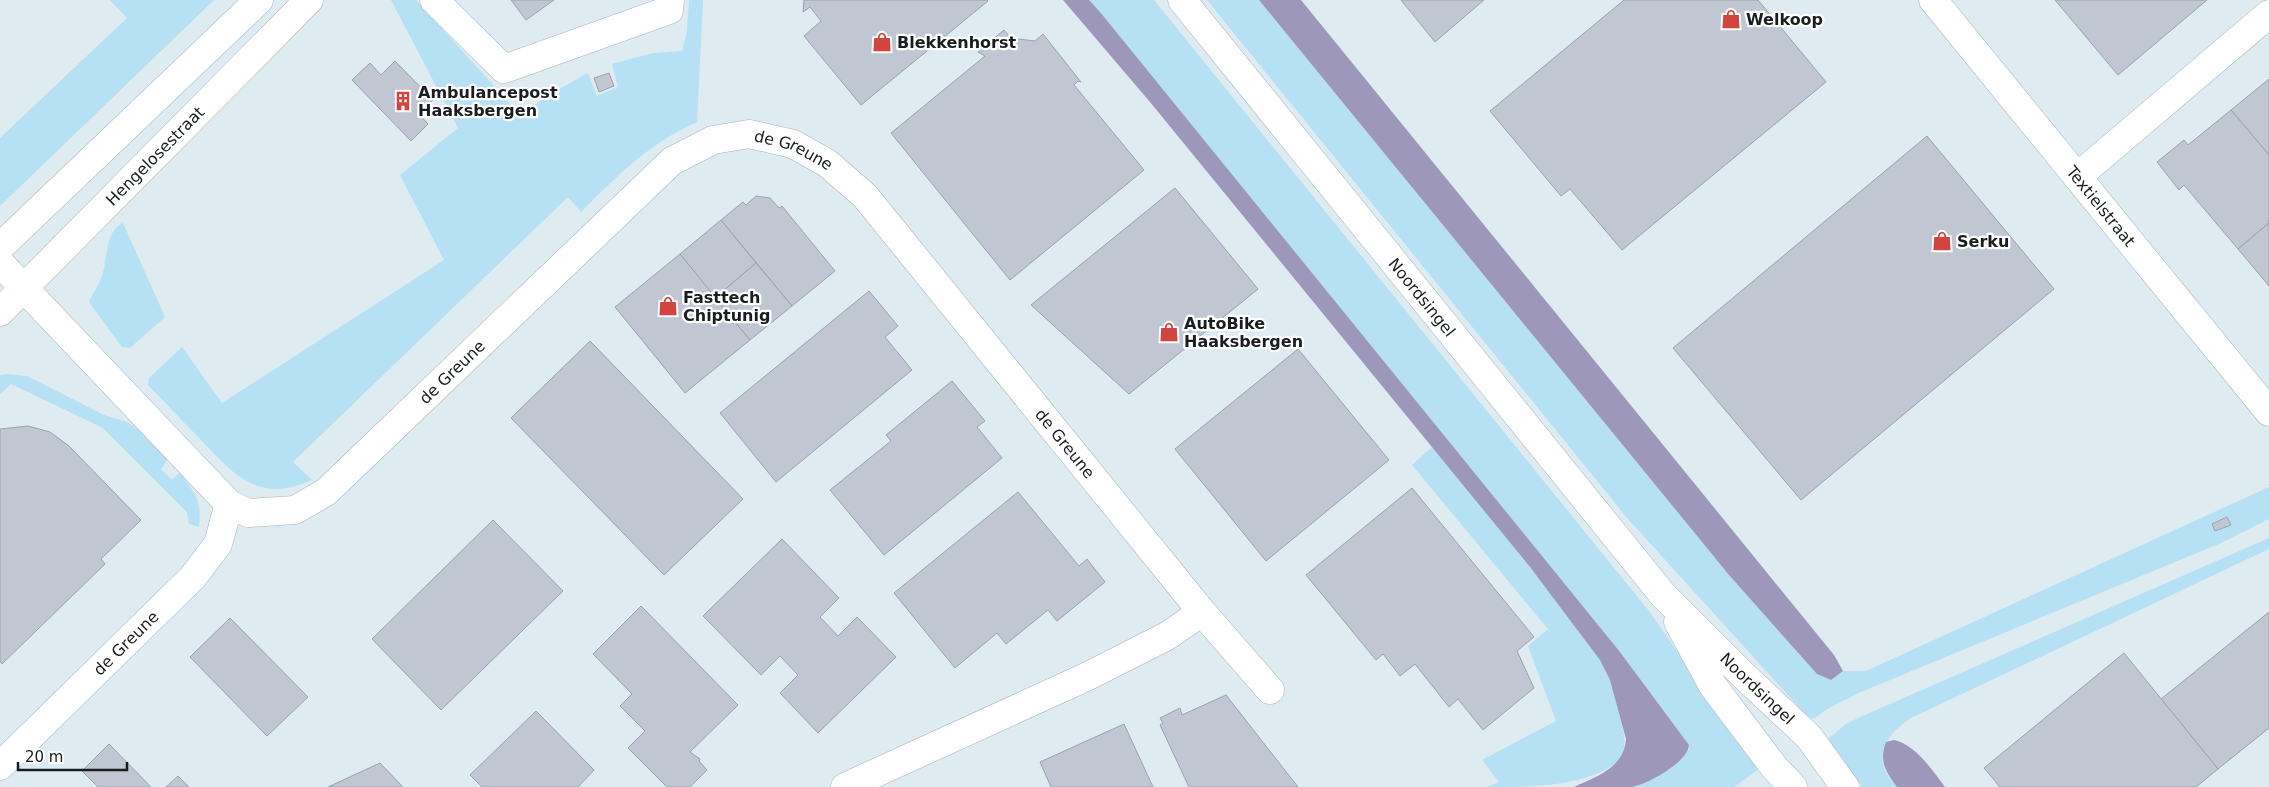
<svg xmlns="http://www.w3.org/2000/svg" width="2269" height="787" font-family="'DejaVu Sans',sans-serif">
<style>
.green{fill:#b6e0f4}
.water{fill:#9d97bb}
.building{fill:#c1c7d2;stroke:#9ca2ac}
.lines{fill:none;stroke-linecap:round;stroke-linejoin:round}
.minor-casing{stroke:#a8b4ba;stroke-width:29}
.major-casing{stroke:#a8b4ba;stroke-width:29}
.minor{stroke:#fff;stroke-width:28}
.major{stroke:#fff;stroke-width:28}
.labels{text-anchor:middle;stroke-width:4.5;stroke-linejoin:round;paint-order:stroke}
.poi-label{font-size:16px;font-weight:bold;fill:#191d1f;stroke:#fff;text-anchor:start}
.street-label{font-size:16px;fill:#191d1f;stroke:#fff}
</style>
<rect width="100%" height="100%" fill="#deebf1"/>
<g class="green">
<polygon points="110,0 214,0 0,206 0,138 127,18"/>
<path d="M391 0H416L521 116 545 97 588 73 597 96 618 87 612 64 653 53 682 51 687 31 689 0H703L697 122C648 144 618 175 581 212L568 197 293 462 312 480C259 504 235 476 201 440 183 422 166 403 148 385L149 378 182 347 222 403 444 260 400 175 458 128Z"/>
<polygon points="1089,0 1154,0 1649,611 1759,769 1734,787 1633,787 1658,775 1689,749 1689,745 1620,652"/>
<polygon points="1207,0 1259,0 1729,575 1817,674 1831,680 1843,671 1866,671 2269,487 2269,519 2221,543 1861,692 1829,708 1813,719 1808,717 1628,519"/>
<path d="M123 223 165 317 130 348 122 347 89 302C93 293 100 283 103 273 107 258 106 230 123 223Z"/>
<path d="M7 374 27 376 104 415 127 422 152 439 169 458 161 469 172 480 180 472C195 494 202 500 199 527L189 524 187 512 103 428 11 384 0 394V375Z"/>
<path d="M1432 447C1476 500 1520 553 1561 608 1574 625 1588 641 1600 659 1611 677 1634 743 1620 760 1588 787 1531 787 1487 787L1499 782 1482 760 1556 721 1528 646 1548 629 1412 465Z"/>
<path d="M2269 538V549L1911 718C1893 730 1876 747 1885 771 1887 776 1893 782 1897 787H1862L1828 739 1846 724 1858 718Z"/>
</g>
<g class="water">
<path d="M1063 0H1089L1100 12 1620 652 1689 745C1688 762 1648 784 1632 787 1614 787 1592 787 1574 787 1597 776 1624 768 1626 739L1610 680 1600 660 1530 567 1150 102Z"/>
<polygon points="1259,0 1301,0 1834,655 1843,671 1831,680 1817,674 1729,575"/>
<path d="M1894 740C1915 744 1933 771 1945 787H1897C1885 771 1879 761 1886 742Z"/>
</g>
<g class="building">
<polygon points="511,0 554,0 526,20"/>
<polygon points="804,0 987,0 988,1 861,105 804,36 821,21 810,7 803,12"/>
<polygon points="1401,0 1484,0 1435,42"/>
<polygon points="1624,0 1758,0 1826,82 1622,250 1570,189 1561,196 1490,111"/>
<polygon points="2055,0 2207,0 2118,75"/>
<polygon points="1004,30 1011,38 1035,41 1043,34 1081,82 1078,81 1074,85 1144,170 1010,280 891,133 985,56 978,52"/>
<polygon points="395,61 433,100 419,114 428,124 411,141 352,80 370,63 381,75"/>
<polygon points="609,73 614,86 599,92 594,78"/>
<polygon points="2269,79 2269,155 2231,110"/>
<polygon points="2231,110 2269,155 2269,223 2238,249 2184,185 2179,190 2157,162 2184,140 2188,145"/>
<polygon points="1927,136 2054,289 1801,500 1673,348"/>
<polygon points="1175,188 1258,289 1129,394 1031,305"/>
<polygon points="756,196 770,198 779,208 782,206 835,271 792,306 721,220 743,202 746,205"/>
<polygon points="721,220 756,263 715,298 680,254"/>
<polygon points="2269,223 2269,286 2238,249"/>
<polygon points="680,254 750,340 685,393 615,307"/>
<polygon points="756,263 792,306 750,340 715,298"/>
<polygon points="869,291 898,326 885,337 912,370 776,482 720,413"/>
<polygon points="590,341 743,499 664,575 511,418"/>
<polygon points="1298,349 1389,460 1266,561 1175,449"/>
<polygon points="952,381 985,421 977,427 1002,458 884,555 830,490 891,441 886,435"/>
<polygon points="28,426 50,432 69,446 141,520 101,559 105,564 2,664 0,661 0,429"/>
<polygon points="1412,488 1534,637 1517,651 1534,688 1483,730 1458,699 1449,707 1415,664 1400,676 1383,654 1376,660 1306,575"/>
<polygon points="1018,492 1079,566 1087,559 1105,582 1057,621 1048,610 1006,644 997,633 955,668 894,593"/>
<polygon points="2227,517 2231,525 2215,531 2212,524"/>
<polygon points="493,520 563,591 441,710 372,639"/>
<polygon points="782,539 839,598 820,617 838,636 857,617 896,657 818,733 780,693 798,675 780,656 761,675 703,616"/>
<polygon points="641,606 738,705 690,752 700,759 699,761 707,770 690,787 667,787 628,748 645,731 620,706 632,694 593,654"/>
<polygon points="2269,612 2269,728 2218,769 2161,699"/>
<polygon points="230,618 308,697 267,736 190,657"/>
<polygon points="2124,653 2218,769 2196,787 2000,787 1984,768"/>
<polygon points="1226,695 1298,787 1189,787 1160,725 1163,723 1160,718 1180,708 1182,715"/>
<polygon points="536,711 594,770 578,787 482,787 470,775"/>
<polygon points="1124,724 1153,787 1051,787 1040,762"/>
<polygon points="109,744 151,787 98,787 82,771"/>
<polygon points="380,763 403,787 328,787"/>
<polygon points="178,776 189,787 166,787"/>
</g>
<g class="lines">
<defs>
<g id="minor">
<polyline points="434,0 504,69 669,10 670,0"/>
<path id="s1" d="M1933 0 2269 412"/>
<polyline points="2077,177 2269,14"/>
<polyline points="0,263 229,504"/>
<path id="s2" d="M0 766 193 577 218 544 229 504 248 513 295 510 326 492 672 161 713 140 749 134 793 144 827 163 865 196 1202 612 1270 690"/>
<polyline points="845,787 1086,677 1167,636 1202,612"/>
</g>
<g id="major">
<path id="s3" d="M1182 0 1663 595 1742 674 1809 737 1845 787"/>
<polyline points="0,247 259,0"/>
<path id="s4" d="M0 312 309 0"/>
<polyline points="1678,622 1713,686 1774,767 1793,787"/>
</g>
</defs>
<use href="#minor" class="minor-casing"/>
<use href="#major" class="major-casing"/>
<use href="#minor" class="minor"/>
<use href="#major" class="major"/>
</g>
<defs>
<symbol id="shop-bare" viewBox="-9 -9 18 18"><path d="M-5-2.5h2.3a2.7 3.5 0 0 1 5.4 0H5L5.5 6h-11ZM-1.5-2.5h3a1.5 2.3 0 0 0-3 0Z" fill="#d24440" stroke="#fff" stroke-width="2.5" paint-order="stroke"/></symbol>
<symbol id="building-bare" viewBox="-9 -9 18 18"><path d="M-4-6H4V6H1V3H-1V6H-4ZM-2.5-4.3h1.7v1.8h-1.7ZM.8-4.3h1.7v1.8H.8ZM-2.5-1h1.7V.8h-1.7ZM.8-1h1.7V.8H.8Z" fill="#d24440" stroke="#fff" stroke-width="2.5" paint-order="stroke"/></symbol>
</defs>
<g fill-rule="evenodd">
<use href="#shop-bare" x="1717" y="5" width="28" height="28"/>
<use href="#shop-bare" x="868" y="28" width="28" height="28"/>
<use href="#building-bare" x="389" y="87" width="28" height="28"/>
<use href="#shop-bare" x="1928" y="227" width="28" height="28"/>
<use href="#shop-bare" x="654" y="292" width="28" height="28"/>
<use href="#shop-bare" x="1155" y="318" width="28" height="28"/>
</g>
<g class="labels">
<g class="poi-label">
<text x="1746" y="25">Welkoop</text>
<text x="897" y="48">Blekkenhorst</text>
<text x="418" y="98">Ambulancepost<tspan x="418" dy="18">Haaksbergen</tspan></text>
<text x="1957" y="247">Serku</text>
<text x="683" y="303">Fasttech<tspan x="683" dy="18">Chiptunig</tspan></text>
<text x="1184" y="329">AutoBike<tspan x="1184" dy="18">Haaksbergen</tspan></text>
</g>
<g class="street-label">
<text dy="6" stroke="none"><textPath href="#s2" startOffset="1066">de Greune</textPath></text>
<text dy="6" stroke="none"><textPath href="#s4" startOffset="220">Hengelosestraat</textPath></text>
<text dy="6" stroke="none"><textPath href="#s1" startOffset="266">Textielstraat</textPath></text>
<text dy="6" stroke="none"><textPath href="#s3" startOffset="382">Noordsingel</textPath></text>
<text dy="6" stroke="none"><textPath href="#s2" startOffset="631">de Greune</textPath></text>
<text dy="6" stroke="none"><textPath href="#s2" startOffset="1471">de Greune</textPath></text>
<text dy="6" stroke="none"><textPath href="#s2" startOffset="176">de Greune</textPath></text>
<text dy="6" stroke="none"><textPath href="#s3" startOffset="898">Noordsingel</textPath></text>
</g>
</g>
<path d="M18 762v8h109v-8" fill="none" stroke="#191d1f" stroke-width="2.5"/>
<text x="25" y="762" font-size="15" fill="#191d1f" stroke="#ffffff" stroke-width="4" paint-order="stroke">20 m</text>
</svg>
